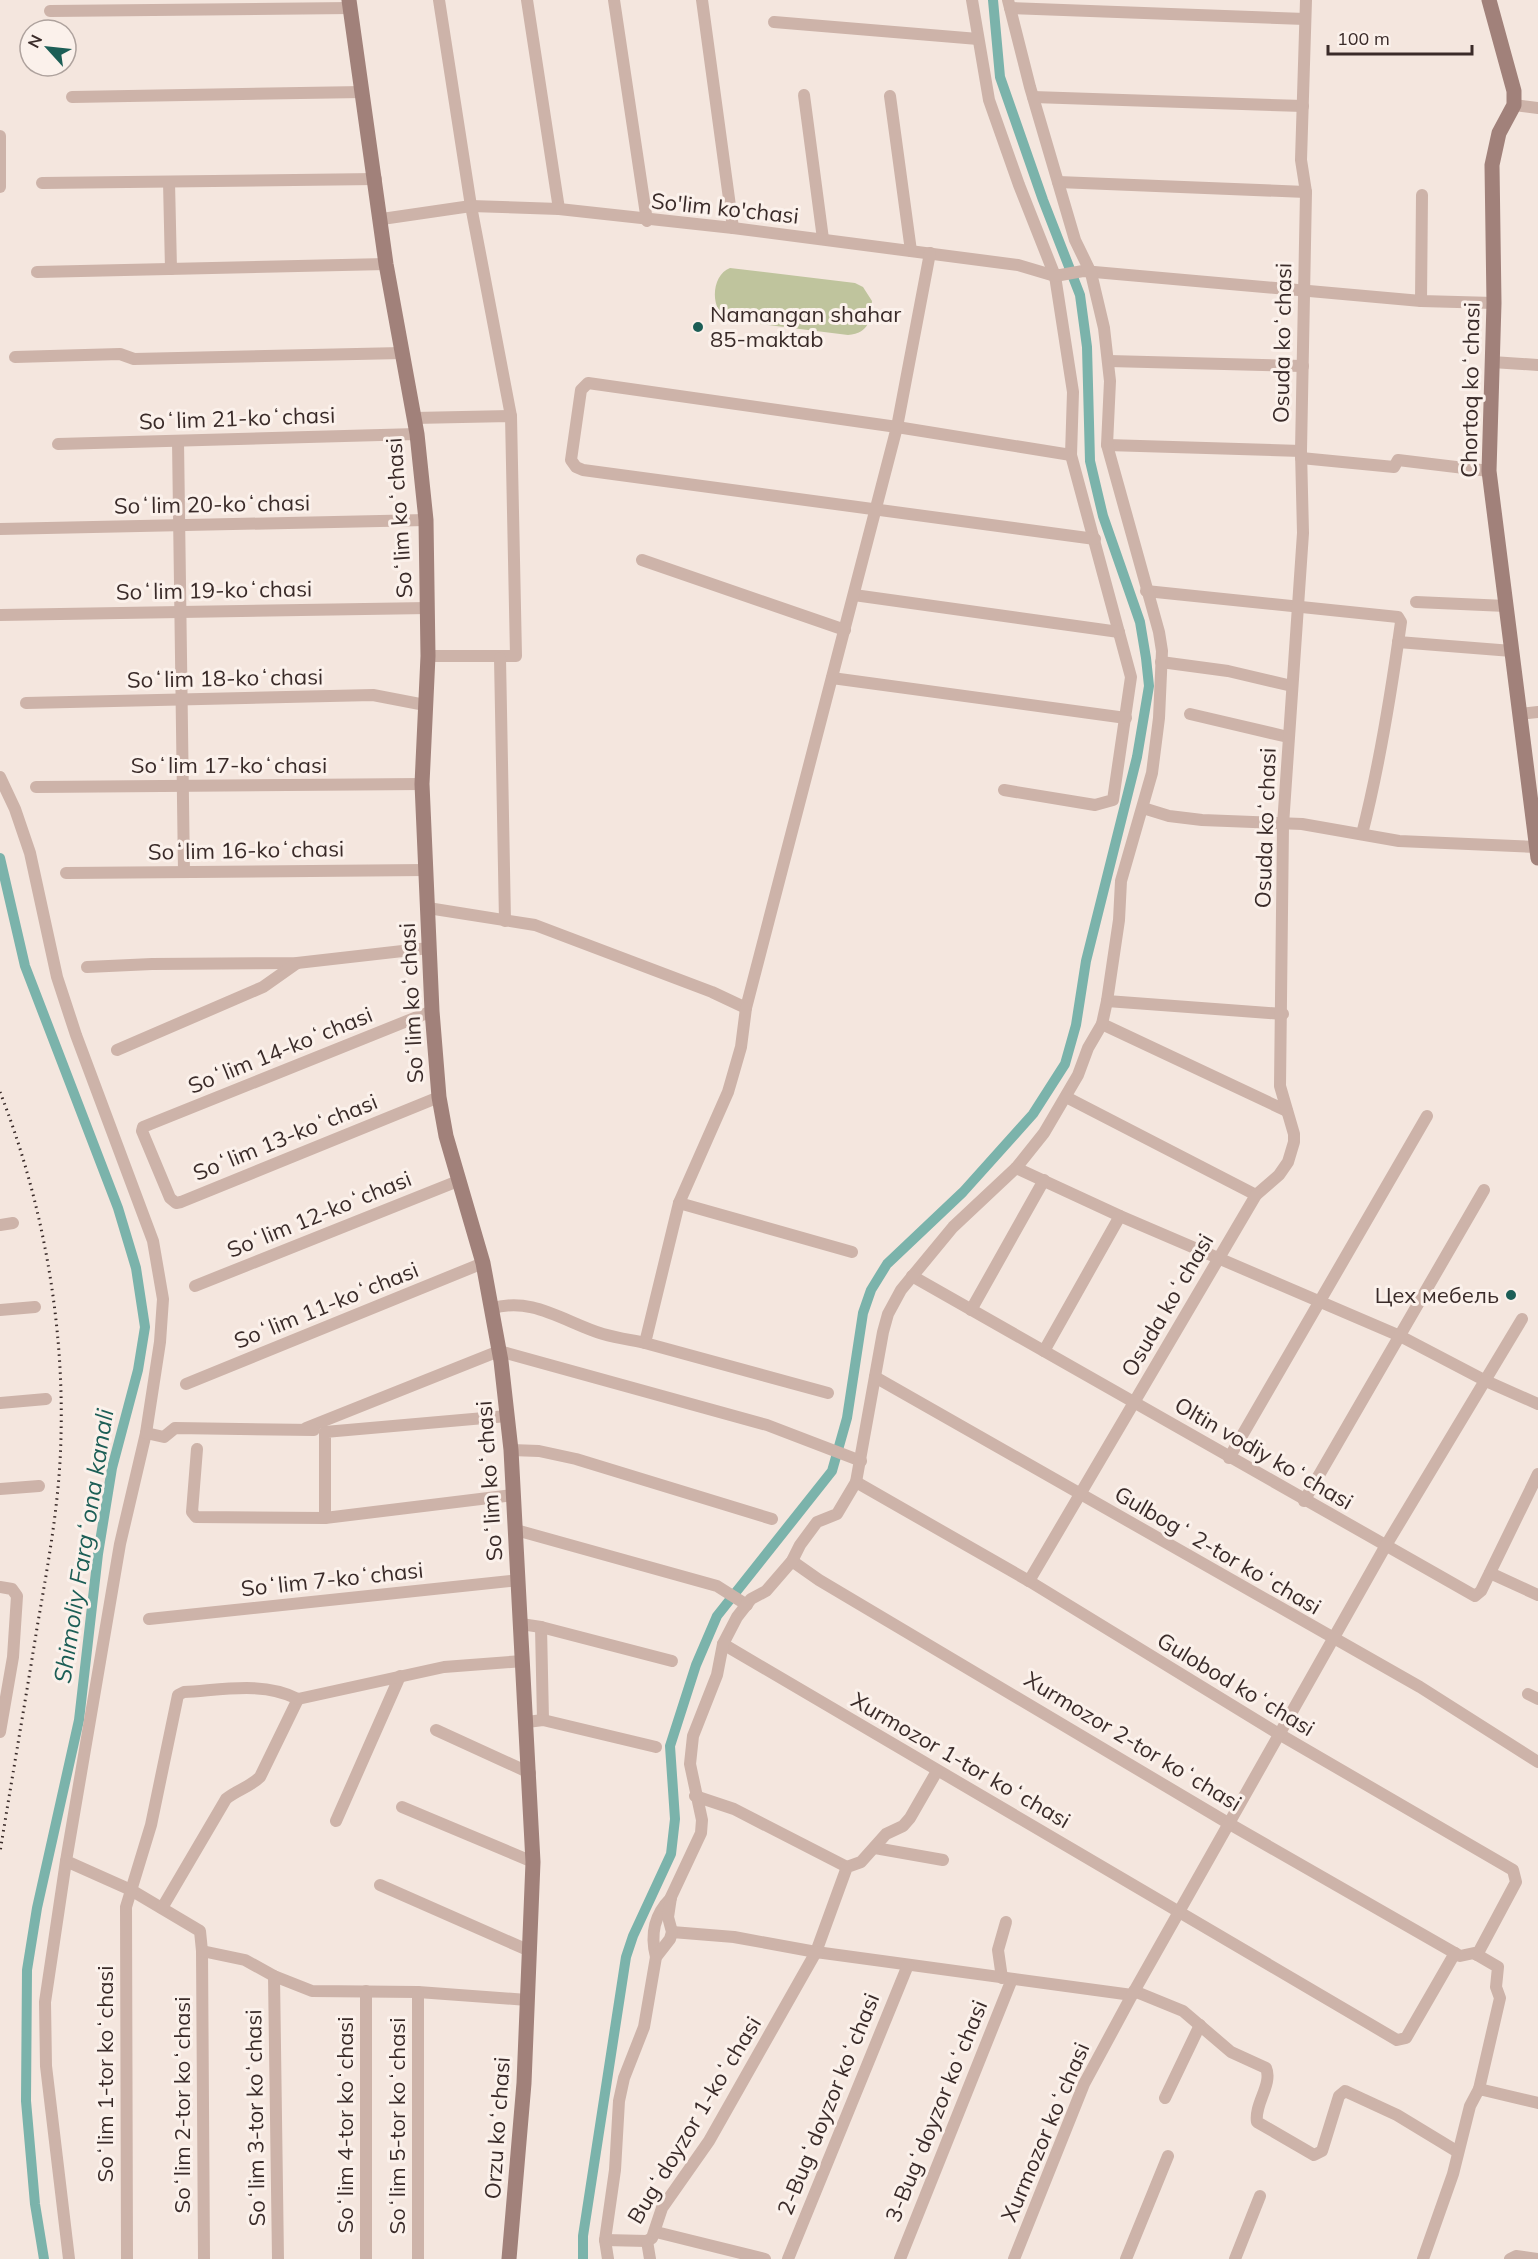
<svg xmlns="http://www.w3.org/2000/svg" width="1538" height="2259" font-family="Mulish,sans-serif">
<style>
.pitch{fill:#bfc49d}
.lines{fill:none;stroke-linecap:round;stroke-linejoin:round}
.canal{stroke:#7bb3ab;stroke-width:10}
.street{stroke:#cdb3a9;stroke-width:12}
.secondary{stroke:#a1817a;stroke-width:15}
.rail{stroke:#3a2b29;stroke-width:3;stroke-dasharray:1.5 4.5;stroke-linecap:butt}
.poi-dot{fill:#1c5e56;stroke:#fbf1eb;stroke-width:2}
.labels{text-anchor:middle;stroke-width:6;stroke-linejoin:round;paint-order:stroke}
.street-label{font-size:22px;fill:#3a2b29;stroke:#fbf1eb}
.poi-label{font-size:22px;fill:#3a2b29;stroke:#fbf1eb;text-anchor:start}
.water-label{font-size:24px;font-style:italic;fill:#1c5e56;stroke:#fbf1eb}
</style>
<rect width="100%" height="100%" fill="#f4e6de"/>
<path class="pitch" d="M730 268 855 283 863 287 872 301C870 320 870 333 848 335L729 320C709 311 711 275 730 268Z"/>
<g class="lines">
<g class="canal">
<polyline points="0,858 25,966 118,1208 136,1268 145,1327 138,1370 112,1468 98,1554 79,1720 37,1908 27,1970 26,2101 35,2204 44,2259"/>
<polyline points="583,2259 583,2236 626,1957 633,1936 671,1854 675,1819 670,1746 696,1665 717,1616 832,1471 847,1418 863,1313 871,1290 887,1264 963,1192 1033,1114 1065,1064 1076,1025 1086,961 1137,757 1149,686 1146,658 1140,622 1103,516 1090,461 1087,347 1080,295 1043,200 1000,77 993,0"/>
</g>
<g class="street">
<polyline points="439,0 471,206 511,416"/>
<polyline points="527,0 559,209"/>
<polyline points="614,0 647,221"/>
<polyline points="702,0 733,228"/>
<polyline points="972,0 989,100 1019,185 1055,276 1073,392 1071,455 1131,677 1113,800 1095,805 1004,790"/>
<polyline points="1010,8 1305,19"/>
<polyline points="50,11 351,8"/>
<polyline points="774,22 978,39"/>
<polyline points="804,95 823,239"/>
<polyline points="890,96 911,251"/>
<polyline points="72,97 363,92"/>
<polyline points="1033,97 1303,106"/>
<polyline points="1514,105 1538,108"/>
<polyline points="0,136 0,187"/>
<polyline points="169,182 171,269"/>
<polyline points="1058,182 1306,192"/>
<polyline points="42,183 376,179"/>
<polyline points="382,219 471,206 559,209 733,228 1018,265 1055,276 1083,271 1421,301 1494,303"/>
<polyline points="37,272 386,264"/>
<polyline points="1421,301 1422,195"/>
<polyline points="15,357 120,354 134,359 402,353"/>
<polyline points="1109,361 1303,366"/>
<polyline points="1492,362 1538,365"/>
<polyline points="414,418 511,416 516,656 428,656"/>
<polyline points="178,441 184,872"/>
<polyline points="58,444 417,434"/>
<polyline points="1107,445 1301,451"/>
<polyline points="1071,455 897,427 588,383 581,390 571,460 576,467 583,470 1095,539"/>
<polyline points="1301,458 1394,467 1398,460 1489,471"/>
<polyline points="0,529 426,520"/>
<polyline points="642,560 845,630"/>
<path d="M1146 591 1398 617 1401 622C1391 694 1380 764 1362 834"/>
<polyline points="854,595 1119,632"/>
<polyline points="1416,602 1506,606"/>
<polyline points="0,615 428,608"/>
<polyline points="1398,642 1512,651"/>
<polyline points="500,658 505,921"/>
<polyline points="1161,662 1228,671 1292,686"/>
<polyline points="832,678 1126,718"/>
<polyline points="26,703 373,695 425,705"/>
<polyline points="1190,714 1288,737"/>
<polyline points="1520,714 1538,712"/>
<polyline points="0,777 15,809 30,853 57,977 76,1035 153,1241 163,1299 160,1342 146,1433 120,1544 66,1861 131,1890 200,1931 202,1951 204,2259"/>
<polyline points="36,787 422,784"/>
<polyline points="1143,808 1169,816 1202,820 1302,824 1399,841 1536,847"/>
<polyline points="66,873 426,870"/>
<polyline points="428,908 535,925 712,992 746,1008 897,427 930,253"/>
<polyline points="87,967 152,964 297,963 429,948"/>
<polyline points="1107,1001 1283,1014"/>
<polyline points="746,1008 741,1047 728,1092 679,1203 645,1343 828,1393"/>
<polyline points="432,1011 143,1127 142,1131 170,1198 176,1203 181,1202 439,1097"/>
<polyline points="1102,1024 1287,1111"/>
<polyline points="117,1050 263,987 297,963"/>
<polyline points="1066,1097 1256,1195"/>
<polyline points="1016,1168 1120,1216 1400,1336 1486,1381 1538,1404"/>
<polyline points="679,1203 852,1252"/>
<polyline points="0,1225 13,1223"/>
<polyline points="912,1276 1475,1596 1481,1591 1538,1474"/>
<polyline points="195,1286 458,1181"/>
<path d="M491 1309C531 1295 566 1323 603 1334 617 1338 631 1340 645 1343"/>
<polyline points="0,1310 35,1307"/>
<polyline points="971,1310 1044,1180"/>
<polyline points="1044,1351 1120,1216"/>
<polyline points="875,1377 1420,1687 1538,1762"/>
<polyline points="186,1384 483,1263"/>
<polyline points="0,1403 46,1399"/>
<polyline points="507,1416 325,1432 325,1518 513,1495"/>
<polyline points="306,1428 499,1351 767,1425 861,1461"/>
<polyline points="146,1433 164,1437 175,1428 314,1430"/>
<polyline points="197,1449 192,1512 196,1517 325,1518"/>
<polyline points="511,1450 539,1451 576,1459 772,1519"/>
<polyline points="1229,1458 1427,1116"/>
<polyline points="856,1482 1029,1581 1279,1734 1513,1870 1516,1882 1477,1955"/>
<polyline points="0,1489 39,1486"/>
<polyline points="1304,1501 1484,1190"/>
<polyline points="516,1530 717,1586 747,1605"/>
<polyline points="792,1561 819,1580 1228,1823 1460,1956 1474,1953 1498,1967 1496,1987 1500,1998 1479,2089"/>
<polyline points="1490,1573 1538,1595"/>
<polyline points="1029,1581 1256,1195 1279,1175 1288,1162 1294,1142 1294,1134 1280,1086 1283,825 1303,533 1301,451 1306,192 1301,160 1306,0"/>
<polyline points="0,1587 12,1589 17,1596 13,1657 0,1732"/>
<polyline points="149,1619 519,1580"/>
<polyline points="521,1624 541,1627 543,1720"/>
<polyline points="541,1627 672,1661"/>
<polyline points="723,1644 1397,2040 1406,2038 1455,1953"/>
<polyline points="1528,1694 1538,1699"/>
<polyline points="527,1722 543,1720 656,1747"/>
<polyline points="436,1730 530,1773"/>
<polyline points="695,1796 734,1809 847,1867"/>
<polyline points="402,1807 533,1862"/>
<polyline points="336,1821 400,1676"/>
<polyline points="875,1848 943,1860"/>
<polyline points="66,1861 45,2002 46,2066 69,2259"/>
<polyline points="380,1885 530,1951"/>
<path d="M162 1908 226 1799C237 1790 250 1787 260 1777L298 1699"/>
<polyline points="672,1932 734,1937 816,1952 847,1867 861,1862 886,1834 903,1826 910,1818 937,1771"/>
<polyline points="202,1951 245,1960 274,1976 312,1991 418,1992 527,2000"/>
<path d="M656 1957C650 1934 654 1915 671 1898"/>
<polyline points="274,1976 278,2259"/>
<polyline points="1002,1978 998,1950 1006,1922"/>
<path d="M1134 1991 1183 2011 1231 2052 1266 2068C1273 2084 1254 2104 1257 2122L1314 2155 1322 2151 1339 2096 1345 2091 1397 2115 1458 2152"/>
<polyline points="418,1992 418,2259"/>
<polyline points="1165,2098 1200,2025"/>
<polyline points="656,2232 765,2259"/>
<polyline points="605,2240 647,2241 652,2238 662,2208 709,2141 816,1952 1132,1995"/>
<polyline points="647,2241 650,2259"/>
<path d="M127 2259 126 1907 151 1825 178 1695 184 1692C222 1690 263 1681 298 1699L444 1667 523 1661"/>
<polyline points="366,2259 366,1991"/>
<polyline points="608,2259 605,2240 615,2170 619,2101 624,2078 644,2027 656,1957 670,1939 672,1932 668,1917 671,1897 701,1833 702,1820 690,1764 693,1736 717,1675 723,1644 737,1617 751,1599 766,1591 792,1561 800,1545 817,1522 837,1514 856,1482 883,1332 888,1314 901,1290 953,1227 1016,1168 1044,1133 1078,1075 1088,1048 1102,1024 1107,1001 1119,920 1121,881 1152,773 1159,718 1162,651 1159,632 1107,445 1110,381 1104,328 1091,273 1075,240 1030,87 1008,0"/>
<polyline points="788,2259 908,1965"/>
<polyline points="900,2259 1012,1979"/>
<polyline points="1014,2259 1084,2084 1132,1995 1385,1547 1522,1319"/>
<polyline points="1126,2259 1168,2156"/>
<polyline points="1235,2259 1260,2196"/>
<polyline points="1423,2259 1453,2174 1470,2106 1479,2089 1538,2103"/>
<polyline points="1510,2259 1516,2256 1537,2259"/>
</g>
<g class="secondary">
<polyline points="349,0 386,264 417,434 426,520 428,656 422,784 432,1011 439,1097 446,1136 483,1263 501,1361 511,1450 533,1862 524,2083 509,2259"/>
<polyline points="1489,0 1514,91 1514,105 1499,133 1492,165 1494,303 1489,471 1538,858"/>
</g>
<path class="rail" d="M0 1092C42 1199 64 1320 61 1435 60 1500 48 1564 37 1628 25 1703 12 1778 0 1852"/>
</g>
<g class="poi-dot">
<circle cx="698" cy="327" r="6"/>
<circle cx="1511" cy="1295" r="6"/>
</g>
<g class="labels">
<g class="street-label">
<text transform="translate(725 208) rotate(6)" y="8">So'lim ko'chasi</text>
<text transform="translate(1282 343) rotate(-89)" y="8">Osuda koʻchasi</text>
<text transform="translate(1470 390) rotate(-89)" y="8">Chortoq koʻchasi</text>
<text transform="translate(237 418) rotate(-2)" y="8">Soʻlim 21-koʻchasi</text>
<text transform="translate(212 504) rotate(-1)" y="8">Soʻlim 20-koʻchasi</text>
<text transform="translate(399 518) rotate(-94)" y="8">Soʻlim koʻchasi</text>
<text transform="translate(214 590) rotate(-1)" y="8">Soʻlim 19-koʻchasi</text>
<text transform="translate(225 678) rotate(-1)" y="8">Soʻlim 18-koʻchasi</text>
<text x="229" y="773">Soʻlim 17-koʻchasi</text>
<text transform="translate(1265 828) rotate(-88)" y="8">Osuda koʻchasi</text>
<text transform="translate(246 850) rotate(-1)" y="8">Soʻlim 16-koʻchasi</text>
<text transform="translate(411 1003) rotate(-93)" y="8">Soʻlim koʻchasi</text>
<text transform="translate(280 1050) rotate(-22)" y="8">Soʻlim 14-koʻchasi</text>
<text transform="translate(285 1137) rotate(-22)" y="8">Soʻlim 13-koʻchasi</text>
<text transform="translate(319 1214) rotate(-22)" y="8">Soʻlim 12-koʻchasi</text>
<text transform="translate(326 1305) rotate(-22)" y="8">Soʻlim 11-koʻchasi</text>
<text transform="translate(1167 1305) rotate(-60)" y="8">Osuda koʻchasi</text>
<text transform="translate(1264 1453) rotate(30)" y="8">Oltin vodiy koʻchasi</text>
<text transform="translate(489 1481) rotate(-94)" y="8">Soʻlim koʻchasi</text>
<text transform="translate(1218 1550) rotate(30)" y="8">Gulbogʻ 2-tor koʻchasi</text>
<text transform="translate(332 1579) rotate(-6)" y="8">Soʻlim 7-koʻchasi</text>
<text transform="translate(1236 1684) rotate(31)" y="8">Gulobod koʻchasi</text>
<text transform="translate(1133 1741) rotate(31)" y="8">Xurmozor 2-tor koʻchasi</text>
<text transform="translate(961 1760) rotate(30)" y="8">Xurmozor 1-tor koʻchasi</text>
<text transform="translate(105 2074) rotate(-90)" y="8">Soʻlim 1-tor koʻchasi</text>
<text transform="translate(828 2104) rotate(-68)" y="8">2-Bugʻdoyzor koʻchasi</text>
<text transform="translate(182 2105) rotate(-90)" y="8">Soʻlim 2-tor koʻchasi</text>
<text transform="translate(936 2111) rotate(-68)" y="8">3-Bugʻdoyzor koʻchasi</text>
<text transform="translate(255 2118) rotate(-91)" y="8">Soʻlim 3-tor koʻchasi</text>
<text transform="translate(694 2120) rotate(-59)" y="8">Bugʻdoyzor 1-koʻchasi</text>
<text transform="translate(345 2125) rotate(-90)" y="8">Soʻlim 4-tor koʻchasi</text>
<text transform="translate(397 2126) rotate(-90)" y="8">Soʻlim 5-tor koʻchasi</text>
<text transform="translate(497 2128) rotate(-86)" y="8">Orzu koʻchasi</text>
<text transform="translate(1045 2132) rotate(-67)" y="8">Xurmozor koʻchasi</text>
</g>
<g class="poi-label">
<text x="710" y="322">Namangan shahar<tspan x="710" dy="25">85-maktab</tspan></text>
<text x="1499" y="1303" text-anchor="end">Цех мебель</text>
</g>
<g class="water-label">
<text transform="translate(84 1546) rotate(-81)" y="8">Shimoliy Fargʻona kanali</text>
</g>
</g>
<g transform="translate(48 48) rotate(297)"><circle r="28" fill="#fbf1eb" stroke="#aea29d" stroke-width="1.5"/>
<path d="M0-4.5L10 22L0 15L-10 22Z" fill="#1c5e56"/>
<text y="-9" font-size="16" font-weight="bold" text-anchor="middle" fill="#3a2b29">N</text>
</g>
<path d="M1328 45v9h144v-9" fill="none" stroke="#3a2b29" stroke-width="3"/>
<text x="1337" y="45" font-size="18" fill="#3a2b29" stroke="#fbf1eb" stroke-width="4.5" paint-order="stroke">100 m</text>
</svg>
